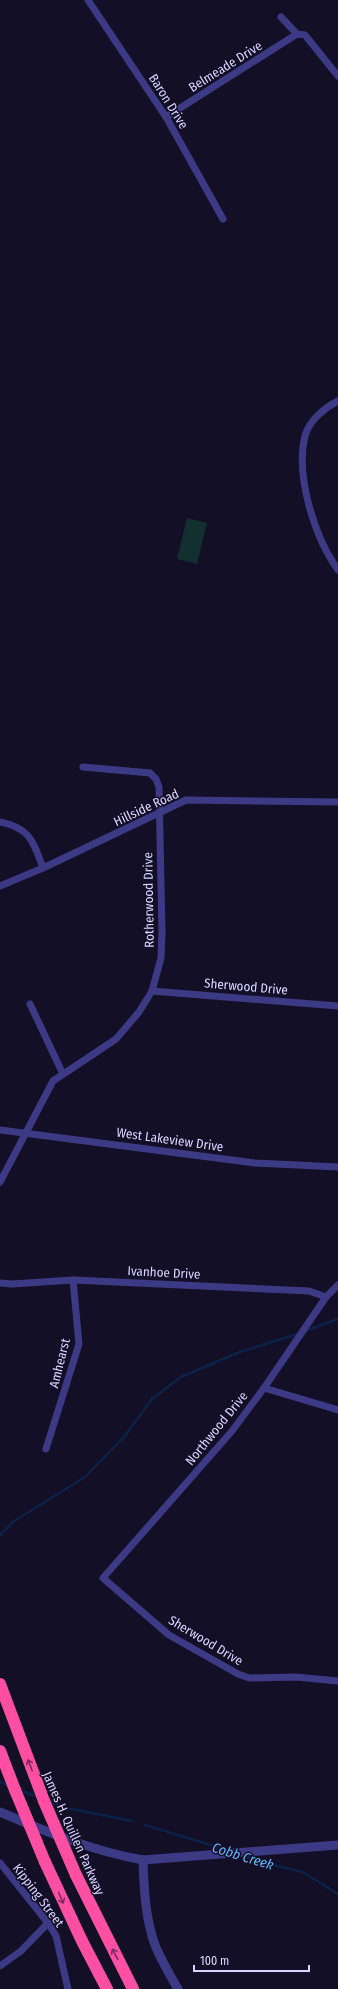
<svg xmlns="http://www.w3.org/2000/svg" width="338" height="1989" font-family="'Fira Sans Condensed',sans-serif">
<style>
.green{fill:#12302f}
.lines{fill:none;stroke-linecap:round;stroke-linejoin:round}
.stream{stroke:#0c2248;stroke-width:2.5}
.minor{stroke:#3d3a85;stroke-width:7}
.tertiary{stroke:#3d3a85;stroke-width:9}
.motorway{stroke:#ff4fa3;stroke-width:12}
.motorway-bridge{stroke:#ff4fa3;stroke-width:12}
.oneway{stroke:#7d2c5e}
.labels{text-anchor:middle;stroke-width:3;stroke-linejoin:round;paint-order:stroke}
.street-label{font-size:13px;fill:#d9d4ff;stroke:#130f26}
.water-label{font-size:14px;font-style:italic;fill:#62b6ff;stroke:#130f26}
</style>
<rect width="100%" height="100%" fill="#130f26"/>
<polygon class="green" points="187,518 207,523 197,564 177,559"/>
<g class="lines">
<g class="stream">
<polyline points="305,1331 338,1319"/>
<polyline points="0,1535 14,1521 85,1477 124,1437 152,1399 181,1377 237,1353 300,1333"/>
<polyline points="0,1782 9,1786"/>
<polyline points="20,1790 37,1797"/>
<polyline points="49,1801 67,1808 132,1821"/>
<polyline points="145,1825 227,1850"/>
<polyline points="243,1856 261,1862 303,1872 338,1894"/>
</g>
<g class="minor">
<polyline points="88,0 166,117 223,219"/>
<polyline points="281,17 297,34 305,35 338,76"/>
<polyline points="166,117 297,34"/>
<path d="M338 401C324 408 309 421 305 436 295 476 315 538 338 570"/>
<path d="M0 822C30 828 33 841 43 868"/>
<polyline points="0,886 43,868 186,800 338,802"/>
<polyline points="152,991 338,1006"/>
<polyline points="30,1004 63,1074"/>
<polyline points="0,1130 255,1163 338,1167"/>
<polyline points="0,1182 53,1081 116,1039 139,1012 152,991 161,958 162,932 159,787 156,779 150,773 83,767"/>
<polyline points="0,1283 12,1284 73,1280 309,1291 326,1297"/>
<polyline points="338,1285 326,1297 264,1388 232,1431 103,1578 169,1635 238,1674 249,1678 296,1677 338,1681"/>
<polyline points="264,1388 338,1410"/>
<polyline points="46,1449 79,1344 73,1280"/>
<polyline points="0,1863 48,1923 56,1936 68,1989"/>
<polyline points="0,1966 21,1951 48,1923"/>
</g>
<g class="tertiary">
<path d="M0 1812C47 1832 92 1851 143 1860L338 1845"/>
<path d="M143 1860C144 1889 145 1917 155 1945 161 1960 170 1975 178 1989"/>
</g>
<g class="motorway">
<polyline points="0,1684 44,1801"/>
<polyline points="0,1751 15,1790"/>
<polyline points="45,1862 82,1941 107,1989"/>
<polyline points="76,1875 133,1989"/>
</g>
<g class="motorway-bridge">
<polyline points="15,1790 45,1862"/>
<polyline points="44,1801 76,1875"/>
</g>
</g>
<defs><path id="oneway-shaft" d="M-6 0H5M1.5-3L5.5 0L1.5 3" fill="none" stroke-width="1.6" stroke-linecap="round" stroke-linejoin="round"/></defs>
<g class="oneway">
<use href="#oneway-shaft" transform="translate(30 1765) rotate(-111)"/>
<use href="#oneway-shaft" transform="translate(61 1898) rotate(66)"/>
<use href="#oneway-shaft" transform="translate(115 1954) rotate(-118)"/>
</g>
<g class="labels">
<g class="street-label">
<text transform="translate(225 66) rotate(-32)" y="5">Belmeade Drive</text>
<text transform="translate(169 101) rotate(58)" y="5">Baron Drive</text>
<text transform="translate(146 807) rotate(-25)" y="5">Hillside Road</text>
<text transform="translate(148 900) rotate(-91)" y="5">Rotherwood Drive</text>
<text transform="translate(246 986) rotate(5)" y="5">Sherwood Drive</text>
<text transform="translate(170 1139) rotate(8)" y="5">West Lakeview Drive</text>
<text transform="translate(164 1272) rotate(3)" y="5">Ivanhoe Drive</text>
<text transform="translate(59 1363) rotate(-76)" y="5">Amhearst</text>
<text transform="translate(216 1428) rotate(-51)" y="5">Northwood Drive</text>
<text transform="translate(206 1640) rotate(31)" y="5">Sherwood Drive</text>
<text transform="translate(74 1833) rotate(66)" y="5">James H. Quillen Parkway</text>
<text transform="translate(39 1895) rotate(53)" y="5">Kipping Street</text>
</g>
<g class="water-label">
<text transform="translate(243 1856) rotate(17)" y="5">Cobb Creek</text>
</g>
</g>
<path d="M194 1965v6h115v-6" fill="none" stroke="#d9d4ff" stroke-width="2"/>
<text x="200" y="1965" font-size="12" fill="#d9d4ff" stroke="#130f26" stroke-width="3" paint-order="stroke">100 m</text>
</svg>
